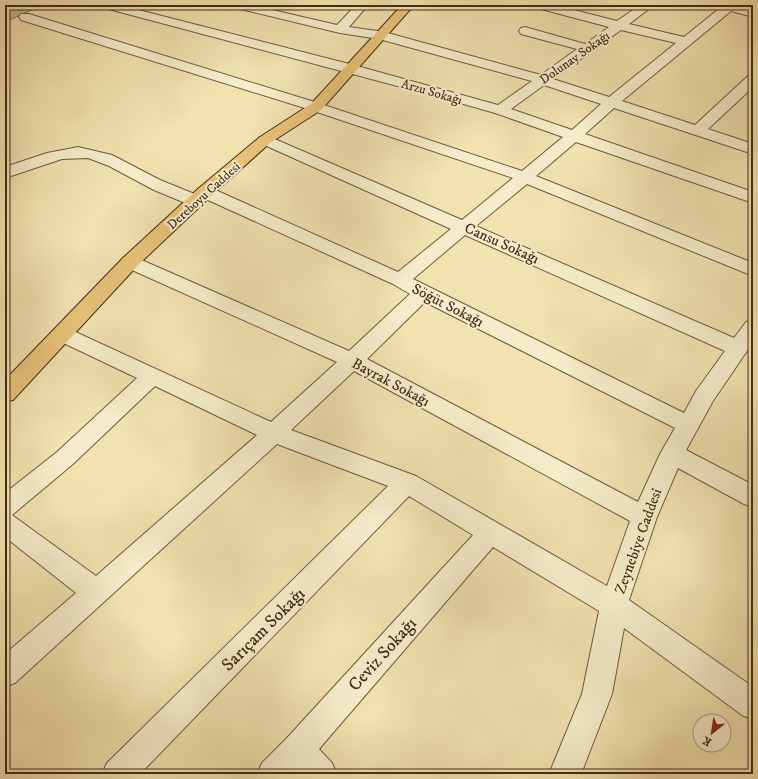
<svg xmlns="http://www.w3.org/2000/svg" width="758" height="779" font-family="'IM FELL DW Pica',serif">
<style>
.green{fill:#c0c286;stroke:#81774e}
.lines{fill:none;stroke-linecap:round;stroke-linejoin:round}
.minor-casing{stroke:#6e5a3c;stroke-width:2}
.major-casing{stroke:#422c16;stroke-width:2}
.minor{fill:#f6eccb;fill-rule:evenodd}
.major{fill:#e8c178;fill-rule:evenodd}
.labels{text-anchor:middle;stroke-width:4;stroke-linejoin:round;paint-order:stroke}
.far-street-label{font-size:13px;fill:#422c16;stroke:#f6eccb}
.street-label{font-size:15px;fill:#422c16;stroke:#f6eccb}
.near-street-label{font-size:18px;fill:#422c16;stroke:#f6eccb}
</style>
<rect width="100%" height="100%" fill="#f1e2af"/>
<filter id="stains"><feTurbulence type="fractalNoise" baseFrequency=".005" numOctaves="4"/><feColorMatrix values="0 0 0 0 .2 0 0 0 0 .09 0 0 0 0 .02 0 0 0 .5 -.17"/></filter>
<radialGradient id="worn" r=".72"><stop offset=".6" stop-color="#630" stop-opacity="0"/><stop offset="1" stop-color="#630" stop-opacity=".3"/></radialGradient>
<polygon class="green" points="13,5 42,5 5,22 5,9"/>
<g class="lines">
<defs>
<g id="minor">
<path d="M99 5H119L357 66 498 105 532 81 379 39 340 33 232 7 230 5H251L337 25 356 5H368L349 27 384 32 541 75 577 49 521 34 519 31 521 28 525 27 585 44 609 27 541 9 540 5H554L617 21 640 5H654L629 24 684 37 720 8 718 5H737L753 9V17L731 11 622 101 695 125 748 76 753 75V87L708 129 753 144V154L614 108 585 134 753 192V203L576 142 536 176 753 263V276L527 184 476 226 734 338 746 322 753 320V342L713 401 686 450 753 485V507L744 504 678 468 657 517 629 600 753 687V720L742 715 624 628 612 694 581 774H549L582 694 599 611 493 547 319 749 332 763 337 774H298L297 773 296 774H257L262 763 286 739 473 535 409 496 140 774H102L107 763 388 486 277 444 15 683 5 687V654L76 593 5 537V493L57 452 137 378 55 339 52 334 55 329 62 327 69 329 271 422 337 362 123 266 121 262 123 258 130 256 137 258 349 351 410 294 393 284 199 196 197 192 199 188 205 187 211 188 398 272 451 229 260 143 257 140 260 137H270L462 220 513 178 311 110 21 20 19 17 21 14H29L321 104 522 171 563 137 495 113 446 99 101 7ZM621 30 676 43 609 97 553 79ZM544 85 601 104 572 130 511 109ZM465 235 725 351 696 391 684 413 413 279ZM425 302 675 428 660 454 638 502 367 359ZM354 371 630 521 607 586 416 476 291 430ZM155 386 257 435 96 576 12 515 73 464Z"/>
<polygon points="78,147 112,155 160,180 202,197 204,201 202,205 196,206 190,205 154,190 109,166 88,158 62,159 5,178 5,167 47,153"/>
</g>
<polygon id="major" points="402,5 414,5 321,110 270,143 211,196 137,266 13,400 5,402 5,380 123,258 199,188 260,137 311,104"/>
</defs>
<use href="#minor" class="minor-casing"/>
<use href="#major" class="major-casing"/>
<use href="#minor" class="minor"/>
<use href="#major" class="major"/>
</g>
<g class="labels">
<g class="far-street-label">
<text transform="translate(574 57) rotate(-35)" y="5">Dolunay Sokağı</text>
<text transform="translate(432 91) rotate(16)" y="5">Arzu Sokağı</text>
<text transform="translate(203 195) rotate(-42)" y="5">Dereboyu Caddesi</text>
</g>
<g class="street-label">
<text transform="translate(502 243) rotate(24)" y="5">Cansu Sokağı</text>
<text transform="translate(448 305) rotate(27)" y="5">Söğüt Sokağı</text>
<text transform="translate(391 382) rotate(28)" y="5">Bayrak Sokağı</text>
<text transform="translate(638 541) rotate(-70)" y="5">Zeynebiye Caddesi</text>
</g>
<g class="near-street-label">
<text transform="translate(263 629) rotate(-45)" y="6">Sarıçam Sokağı</text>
<text transform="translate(382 654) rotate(-48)" y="6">Ceviz Sokağı</text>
</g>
</g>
<rect width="758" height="779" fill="none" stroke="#f1e2af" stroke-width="20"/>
<rect x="6" y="6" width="746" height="767" fill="none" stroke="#422c16" stroke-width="2"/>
<rect x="10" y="10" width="738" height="759" fill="none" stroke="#422c16"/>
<g transform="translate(712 733) rotate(210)"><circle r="19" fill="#f6eccb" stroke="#ae9f83"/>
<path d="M0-3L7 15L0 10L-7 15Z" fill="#8f2418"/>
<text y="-6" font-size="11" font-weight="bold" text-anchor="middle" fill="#422c16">K</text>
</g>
<rect width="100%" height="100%" filter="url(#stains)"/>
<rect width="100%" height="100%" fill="url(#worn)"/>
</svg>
